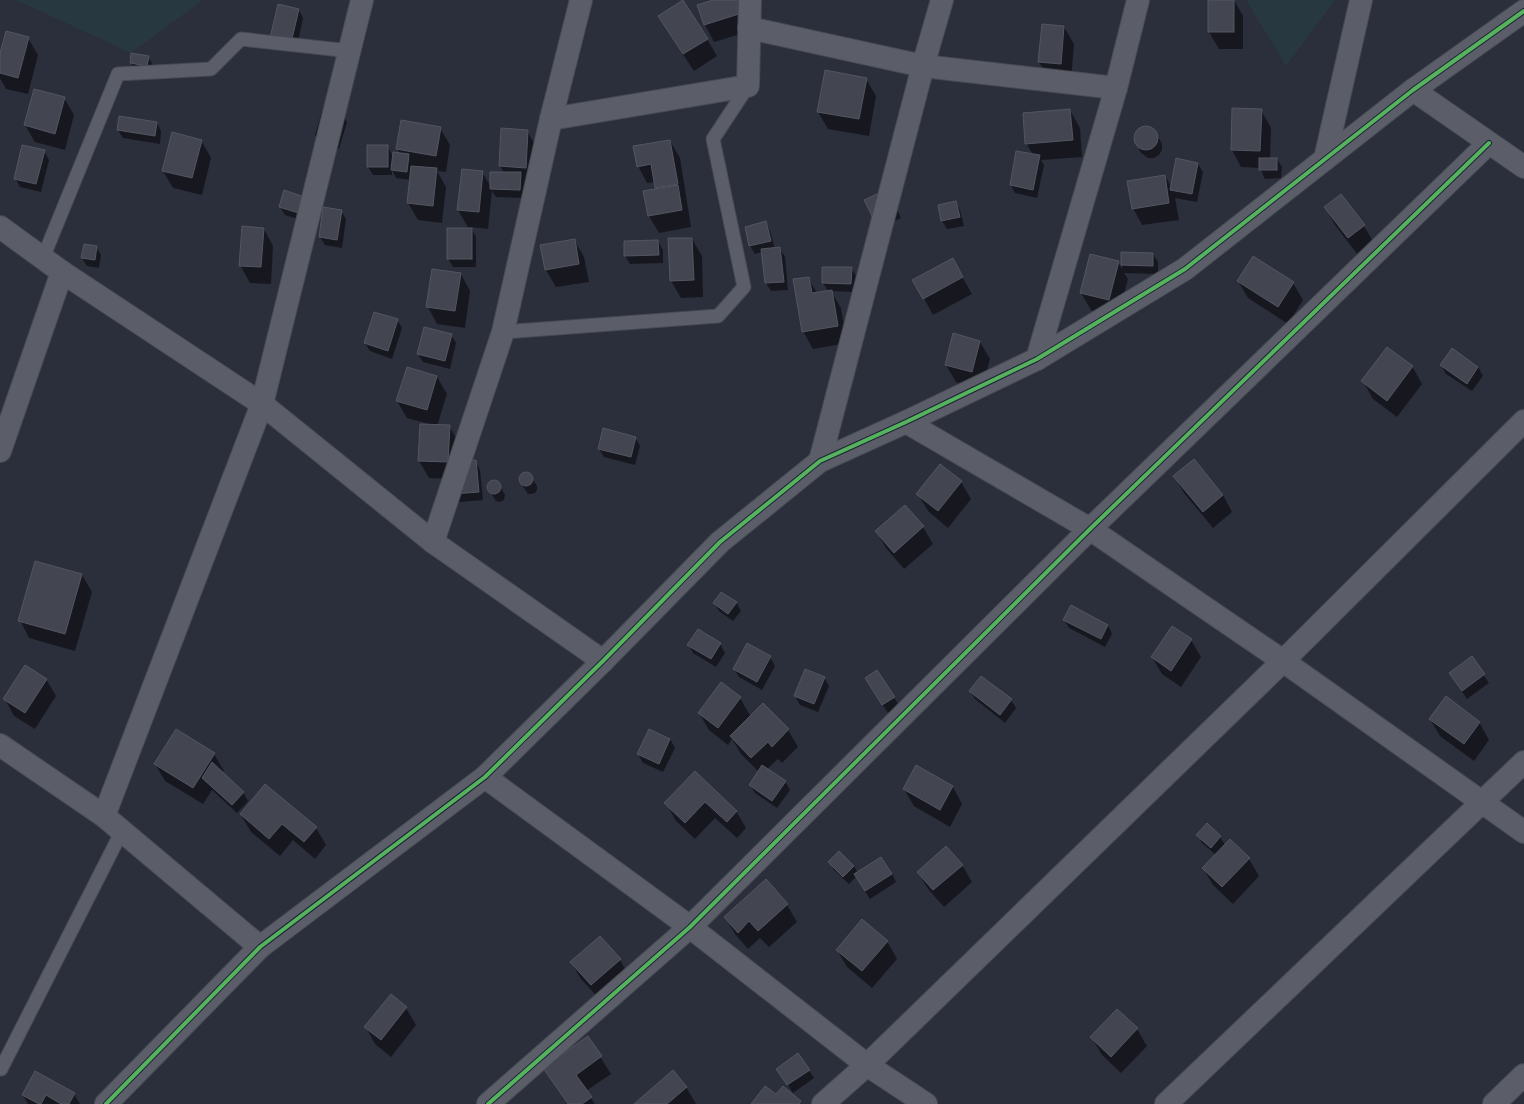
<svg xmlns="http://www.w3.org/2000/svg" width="1524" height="1104" font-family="Quicksand,sans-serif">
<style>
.green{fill:#273841}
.shadow{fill:#0007}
.building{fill:#434650;stroke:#535662}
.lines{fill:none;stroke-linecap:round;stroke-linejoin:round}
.lane-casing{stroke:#474a53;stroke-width:15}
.street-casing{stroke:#474a53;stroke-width:24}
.lane{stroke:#5b5e68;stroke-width:13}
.street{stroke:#5b5e68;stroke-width:22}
.cycleway-casing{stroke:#1d2336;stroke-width:6}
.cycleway{stroke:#56b35d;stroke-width:4}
</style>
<rect width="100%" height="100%" fill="#2b2e3b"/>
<g class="green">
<polygon points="16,0 203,0 131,53"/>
<polygon points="1246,0 1335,0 1286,66"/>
</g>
<g class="shadow">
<polygon points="716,0 739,0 745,11 751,31 714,42 705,25 698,6"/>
<polygon points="1209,0 1234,0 1243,16 1243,49 1219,49 1209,32"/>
<polygon points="299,10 303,18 296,51 276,47"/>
<polygon points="1064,27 1074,44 1071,81 1049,79 1039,62"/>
<polygon points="669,33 707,39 717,56 694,71"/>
<polygon points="28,38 38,55 28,94 6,89 0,78 0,57"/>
<polygon points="148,57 153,65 152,74 136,71 131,63"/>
<polygon points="866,79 876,96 869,136 828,129 818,112"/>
<polygon points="64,98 74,115 65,150 35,142 25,125"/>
<polygon points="323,108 342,113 347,122 339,149 320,144 315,135"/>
<polygon points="1070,110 1080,128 1082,157 1041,160 1044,165 1037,198 1015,193 1011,185 1033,155 1026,143"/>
<polygon points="1233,110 1261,110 1271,128 1270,159 1277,159 1282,167 1281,178 1265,179 1260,168 1241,167 1232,150"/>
<polygon points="157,123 161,131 160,144 123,138 118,130"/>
<polygon points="1145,126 1151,127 1155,131 1162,144 1162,150 1159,155 1154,158 1148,158 1141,153 1134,139 1135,133 1139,128"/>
<polygon points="440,128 450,145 446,172 437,171 446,187 442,223 418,220 408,203 411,180 396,178 392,170 392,175 373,175 368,167 387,146 393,156 400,154 397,148"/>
<polygon points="527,131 537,148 535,185 525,184 524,198 496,197 492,191 488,229 471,227 476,237 476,267 453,267 448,258 469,229 458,210 482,172 491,187 504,173 500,166"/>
<polygon points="201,140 211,158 202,195 173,188 163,171"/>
<polygon points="670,141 680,158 691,227 659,233 649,216 645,192 657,189 655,182 647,183 638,166"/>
<polygon points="44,151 49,160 41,192 20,187 15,178"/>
<polygon points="1198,164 1203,172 1197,202 1175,198 1179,220 1142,225 1133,208 1165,176 1172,188"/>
<polygon points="285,191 310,223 285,215 280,207"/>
<polygon points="892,198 901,218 879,228"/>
<polygon points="956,202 960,210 964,226 947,229 942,221 939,205"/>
<polygon points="1325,207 1364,226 1374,243 1358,255 1335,225"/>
<polygon points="341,211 346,219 342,248 325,245 320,237"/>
<polygon points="766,223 770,231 775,249 780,249 785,257 788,290 771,291 766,283 762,252 755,254 750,246 746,227"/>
<polygon points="264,229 273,246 271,284 250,283 240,265"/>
<polygon points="692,239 702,256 703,297 681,298 671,281"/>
<polygon points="574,240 584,257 589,282 556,287 546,270 541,245"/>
<polygon points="658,241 663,250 663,263 630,264 625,256"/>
<polygon points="96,247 101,255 99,268 87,266 82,258"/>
<polygon points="1122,253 1153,254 1158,262 1158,274 1124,273 1128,279 1118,317 1091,310 1081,293 1118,262 1122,269"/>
<polygon points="851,268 856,276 855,292 831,291 841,308 847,343 813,349 803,331 808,278 817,293 828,291 823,283"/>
<polygon points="461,274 470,291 465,328 437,324 428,307"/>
<polygon points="961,275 972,294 933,315 914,280"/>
<polygon points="1238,281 1293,283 1303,300 1288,324 1248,298"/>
<polygon points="397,320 402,328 392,359 370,351 365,343"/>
<polygon points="451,335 456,343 450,369 423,362 418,354"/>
<polygon points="980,342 990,359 982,389 956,382 946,365"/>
<polygon points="1441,365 1478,367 1483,376 1472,391 1446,374"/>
<polygon points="1412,366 1422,384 1397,417 1373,399 1363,381"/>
<polygon points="437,377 447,394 437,426 449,426 459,443 458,463 475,461 480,470 483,500 459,502 454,494 453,479 429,478 419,461 429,424 407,418 397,401"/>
<polygon points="635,437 640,446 635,465 604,457 599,449"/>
<polygon points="525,473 529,474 537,486 537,490 535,493 532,494 528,494 520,482 520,478 522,474"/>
<polygon points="1174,476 1223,495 1232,512 1213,528 1184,493"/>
<polygon points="493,481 498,482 505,495 504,500 500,502 496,501 488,488 489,483"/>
<polygon points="961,482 971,499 948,528 928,511 918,494"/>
<polygon points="923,527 933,544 904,569 886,548 876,531"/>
<polygon points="82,575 92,592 75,651 29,638 20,620"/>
<polygon points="736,602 741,611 733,621 719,611 714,603"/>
<polygon points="1064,620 1108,625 1112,634 1105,647 1069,628"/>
<polygon points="1191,640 1201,657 1181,687 1162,674 1152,657"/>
<polygon points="720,644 725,653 716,667 693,653 689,645"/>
<polygon points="747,645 770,657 775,666 762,690 739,677 734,669"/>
<polygon points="1471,657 1489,683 1467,699 1450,673"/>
<polygon points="824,677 829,686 818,712 800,705 795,696"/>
<polygon points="46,679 56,696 35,729 14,716 5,699"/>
<polygon points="721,684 740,698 751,717 763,705 788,730 798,747 782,763 778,759 767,769 785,781 790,790 777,808 755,793 750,785 759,772 741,754 732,739 728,745 709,730 699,713"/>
<polygon points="871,687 894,697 899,706 888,713"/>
<polygon points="970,691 1011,700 1016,708 1005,723 975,699"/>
<polygon points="1430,719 1479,722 1489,740 1474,761 1440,736"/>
<polygon points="670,739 675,748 663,772 643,763 638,754"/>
<polygon points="214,754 224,771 222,773 243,792 248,801 237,813 212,790 203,804 165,781 155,764"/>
<polygon points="916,767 953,787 962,804 950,827 914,806 904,789"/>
<polygon points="695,772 736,811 746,828 737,838 715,818 695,839 676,821 666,803"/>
<polygon points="241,815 316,828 326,845 315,859 293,840 280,856 251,832"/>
<polygon points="1198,835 1220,837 1225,845 1230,841 1249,859 1259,876 1233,904 1213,885 1203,868 1216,855 1202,843"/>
<polygon points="830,862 854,866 858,873 892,874 896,882 870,899 856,877 849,884 834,870"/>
<polygon points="962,865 972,882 944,907 928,889 918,872"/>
<polygon points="787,905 797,922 769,947 760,938 748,949 735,934 725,917"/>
<polygon points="600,937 620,960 630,977 602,1002 581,979 571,962"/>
<polygon points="887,941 897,959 872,988 847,967 837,950"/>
<polygon points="391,995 406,1008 416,1025 391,1057 375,1044 366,1027"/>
<polygon points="1137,1029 1147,1046 1121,1073 1102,1055 1092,1038"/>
<polygon points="588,1038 611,1074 586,1091 595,1104 567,1104 544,1068"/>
<polygon points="777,1069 809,1070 814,1078 793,1093"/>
<polygon points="686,1087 696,1104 636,1104"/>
<polygon points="74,1094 80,1104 28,1104 23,1095"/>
</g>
<g class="building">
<polygon points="683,0 708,39 683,54 658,16"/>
<polygon points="713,0 738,0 742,13 704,25 697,5"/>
<rect x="1208" y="0" width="26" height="32"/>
<polygon points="278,4 299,9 291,43 270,38"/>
<polygon points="1042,24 1064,26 1061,64 1038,62"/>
<polygon points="6,31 29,37 18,78 0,73 0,53"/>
<polygon points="131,53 149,56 147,66 130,63"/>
<polygon points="825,70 867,78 859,119 817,112"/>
<polygon points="34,89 65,97 55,134 24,125"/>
<polygon points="1232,108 1262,109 1260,151 1231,150"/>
<polygon points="1070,109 1073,140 1025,144 1023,113"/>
<polygon points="119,116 157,122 155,136 117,130"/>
<polygon points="401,120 441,127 436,156 396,149"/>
<circle cx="1146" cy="138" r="12"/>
<polygon points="501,128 528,130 526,168 499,166"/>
<polygon points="172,132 202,140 192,178 162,171"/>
<polygon points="670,140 678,184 655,188 651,164 637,167 633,146"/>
<polygon points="22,145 45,150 36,184 14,179"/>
<rect x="367" y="145" width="21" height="22"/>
<polygon points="1016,151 1040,155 1033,190 1010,185"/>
<polygon points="393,152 409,154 407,172 391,170"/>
<polygon points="1176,158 1198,163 1192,194 1170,190"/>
<rect x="1259" y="158" width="18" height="12"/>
<polygon points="411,166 437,168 433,206 407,203"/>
<polygon points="462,169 483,171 479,212 457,210"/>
<polygon points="490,172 521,172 520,190 490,189"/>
<polygon points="1165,175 1169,203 1132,209 1127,181"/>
<polygon points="678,185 682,210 648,216 643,191"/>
<polygon points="888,189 897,209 874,220 864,200"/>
<polygon points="284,190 310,199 305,215 279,207"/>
<polygon points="1341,194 1365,225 1348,238 1324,207"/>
<polygon points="956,201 960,217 941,221 938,205"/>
<polygon points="323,207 342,210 337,240 319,237"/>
<polygon points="766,221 771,241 749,246 745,227"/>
<polygon points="242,226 264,228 261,267 239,266"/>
<rect x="447" y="228" width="25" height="31"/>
<polygon points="668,238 692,238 694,280 670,281"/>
<polygon points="575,239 579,264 545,270 540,245"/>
<polygon points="658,240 659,255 624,256 624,241"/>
<polygon points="84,244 97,246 95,260 81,258"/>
<polygon points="780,247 784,282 765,283 761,249"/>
<polygon points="1121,252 1153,253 1153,266 1121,265"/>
<polygon points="1090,254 1119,261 1109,300 1080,293"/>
<polygon points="1253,256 1294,282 1278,307 1237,281"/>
<polygon points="953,258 963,277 923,299 912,280"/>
<polygon points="822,267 852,267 851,284 822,283"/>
<polygon points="432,269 461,273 455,311 426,307"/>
<polygon points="809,277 812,293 832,290 838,326 802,332 793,279"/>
<polygon points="374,312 398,319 388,351 364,343"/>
<polygon points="424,327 452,334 445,361 417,354"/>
<polygon points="953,333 980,341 972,372 945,365"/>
<polygon points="1387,347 1413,366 1387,401 1361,381"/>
<polygon points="1452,348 1478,367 1467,384 1440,365"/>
<polygon points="407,367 437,376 427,410 396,401"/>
<polygon points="420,424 450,425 448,462 418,461"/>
<polygon points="603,428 636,437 631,457 598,449"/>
<polygon points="1194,459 1223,495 1203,512 1173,476"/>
<polygon points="476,460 479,492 453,494 450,463"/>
<polygon points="940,464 962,481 938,511 916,494"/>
<circle cx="526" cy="479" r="7"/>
<circle cx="494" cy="487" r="7"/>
<polygon points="905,505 924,526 894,553 875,531"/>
<polygon points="35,561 82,574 65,634 18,621"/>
<polygon points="721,592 737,602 728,614 713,603"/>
<polygon points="1071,605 1108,625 1101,639 1063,620"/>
<polygon points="1172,626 1192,639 1171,671 1151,657"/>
<polygon points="698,629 721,643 711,659 687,645"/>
<polygon points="747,643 771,656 757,682 733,669"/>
<polygon points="1472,656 1485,674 1462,691 1449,673"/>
<polygon points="25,665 47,679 25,713 3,699"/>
<polygon points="805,669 825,677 814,704 794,696"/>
<polygon points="877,670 895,697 882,705 865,678"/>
<polygon points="981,676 1012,699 1000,715 969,691"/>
<polygon points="721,682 741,697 718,728 698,713"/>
<polygon points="1446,696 1480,722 1464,744 1429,719"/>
<polygon points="763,703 789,729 772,747 768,742 751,758 730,736"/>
<polygon points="176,729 215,753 193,788 154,764"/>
<polygon points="649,729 670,739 659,764 637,754"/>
<polygon points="212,762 244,792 232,805 202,778"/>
<polygon points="762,765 786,781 772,801 749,785"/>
<polygon points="916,765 953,786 940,810 903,789"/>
<polygon points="695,771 737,811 727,822 705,802 685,823 664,803"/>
<polygon points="265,784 317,827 304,842 282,824 269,839 240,814"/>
<polygon points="1207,823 1221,836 1211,848 1196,835"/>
<polygon points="1230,839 1250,858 1222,887 1202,868"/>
<polygon points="946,846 963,865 933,890 917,872"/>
<polygon points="839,851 854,866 843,877 828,862"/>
<polygon points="881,857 892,874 865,891 854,874"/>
<polygon points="766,879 788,904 758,931 749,921 738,933 724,917"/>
<polygon points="862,919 888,941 862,971 836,950"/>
<polygon points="600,936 621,959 591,985 570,962"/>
<polygon points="391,994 407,1007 381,1040 364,1027"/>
<polygon points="1117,1009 1138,1028 1111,1057 1090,1037"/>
<polygon points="588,1036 602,1056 576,1075 592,1097 582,1104 568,1104 543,1068"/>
<polygon points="798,1053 810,1070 787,1085 776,1069"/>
<polygon points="673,1070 687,1087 667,1104 634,1104"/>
<polygon points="35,1071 75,1093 69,1104 61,1104 46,1095 41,1104 39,1104 22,1095"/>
<polygon points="765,1086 776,1094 783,1086 801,1101 799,1104 751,1104"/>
</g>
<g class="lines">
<defs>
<g id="lane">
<polyline points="43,258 118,74 211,69 241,39 350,51"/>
<polyline points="503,332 718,316 744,287 713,139 748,86"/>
<polyline points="1,1069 122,831"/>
</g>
<g id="street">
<polyline points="749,28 923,66 1116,88"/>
<polyline points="1413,90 1524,167"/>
<polyline points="551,119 748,86 750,0"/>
<polyline points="1325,159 1361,0"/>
<polyline points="0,227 62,272 262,404 433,542 603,661"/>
<polyline points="1037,359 1116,88 1138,0"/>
<polyline points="906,422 1090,529 1283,661 1524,832"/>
<polyline points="0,451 62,272"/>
<polyline points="820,461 923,66 942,0"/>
<polyline points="433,542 503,332 551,119 581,0"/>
<polyline points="0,745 104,816 260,947"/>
<polyline points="485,777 690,927 867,1065 926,1104"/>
<polyline points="104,816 262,404 362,0"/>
<polyline points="106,1104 260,947 485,777 603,661 720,542 820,461 906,422 1037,359 1185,269 1413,90 1524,11"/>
<polyline points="488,1104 690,927 1090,529 1489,143"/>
<polyline points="823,1104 867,1065 1283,661 1524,421"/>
<polyline points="1166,1104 1524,762"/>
<polyline points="1494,1104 1524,1075"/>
</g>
</defs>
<use href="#lane" class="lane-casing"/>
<use href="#street" class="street-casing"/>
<use href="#lane" class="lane"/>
<use href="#street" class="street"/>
<defs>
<g id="cycleway">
<polyline points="106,1104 260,947 485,777 603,661 720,542 820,461 906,422 1037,359 1185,269 1413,90 1524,11"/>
<polyline points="488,1104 690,927 1090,529 1489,143"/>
</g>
</defs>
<use href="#cycleway" class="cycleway-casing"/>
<use href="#cycleway" class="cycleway"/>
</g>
</svg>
